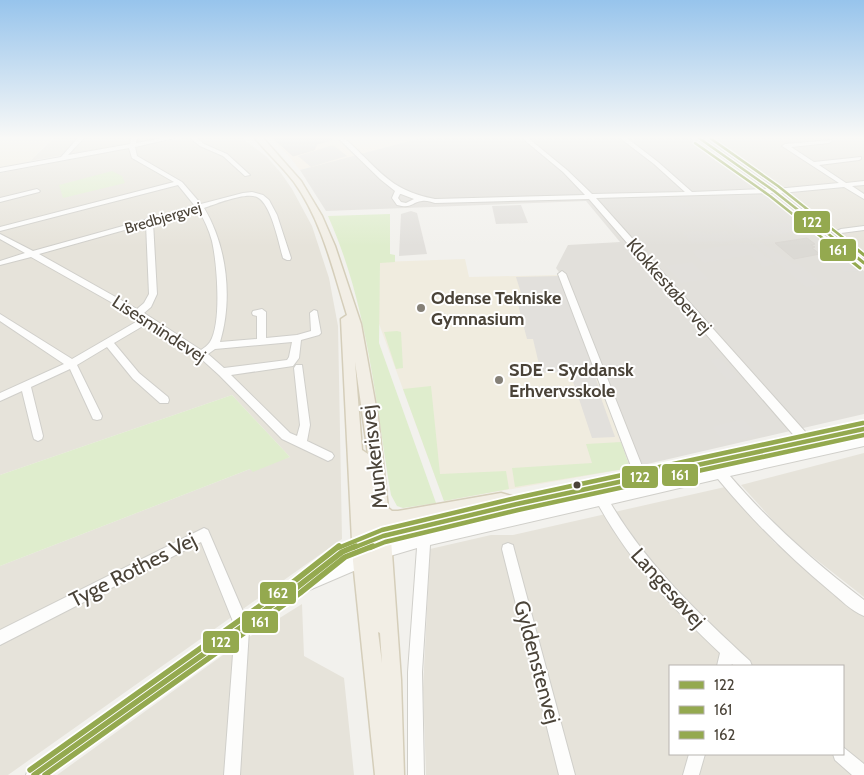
<svg xmlns="http://www.w3.org/2000/svg" width="864" height="775" font-family="Cabin,sans-serif">
<style>
.residential{fill:#e6e3da;fill-rule:evenodd}
.commercial{fill:#f5ede0}
.industrial{fill:#e2e0db}
.education{fill:#f0ecdf}
.green{fill:#dfedcd}
.parking{fill:#e2e0dc}
.building{fill:#dcdad5;stroke:#dbd8d3}
.lines{fill:none;stroke-linecap:round;stroke-linejoin:round}
.minor-casing{stroke:#d0cfca;stroke-width:2}
.major-casing{stroke:#d5ceba;stroke-width:3}
.minor{fill:#fdfdfc;fill-rule:evenodd}
.major{fill:#f2eee5;fill-rule:evenodd}
.bus-1-far3-casing{stroke:#fff;stroke-width:5}
.bus-1-far2-casing{stroke:#fff;stroke-width:6}
.bus-1-far1-casing{stroke:#fff;stroke-width:8}
.bus-1-casing{stroke:#fff;stroke-width:9}
.bus-2-far3-casing{stroke:#fff;stroke-width:5}
.bus-2-far2-casing{stroke:#fff;stroke-width:6}
.bus-2-far1-casing{stroke:#fff;stroke-width:8}
.bus-2-casing{stroke:#fff;stroke-width:9}
.bus-3-far3-casing{stroke:#fff;stroke-width:5}
.bus-3-far2-casing{stroke:#fff;stroke-width:6}
.bus-3-far1-casing{stroke:#fff;stroke-width:8}
.bus-3-casing{stroke:#fff;stroke-width:9}
.bus-1-far3{stroke:#94a94f;stroke-width:2.5}
.bus-1-far2{stroke:#94a94f;stroke-width:3}
.bus-1-far1{stroke:#94a94f;stroke-width:4.5}
.bus-1{stroke:#94a94f;stroke-width:5.5}
.bus-2-far3{stroke:#94a94f;stroke-width:2.5}
.bus-2-far2{stroke:#94a94f;stroke-width:3}
.bus-2-far1{stroke:#94a94f;stroke-width:4.5}
.bus-2{stroke:#94a94f;stroke-width:5.5}
.bus-3-far3{stroke:#94a94f;stroke-width:2.5}
.bus-3-far2{stroke:#94a94f;stroke-width:3}
.bus-3-far1{stroke:#94a94f;stroke-width:4.5}
.bus-3{stroke:#94a94f;stroke-width:5.5}
.poi-dot{fill:#858077;stroke:#fff;stroke-width:2}
.bus-dot{fill:#4a4338;stroke:#fff;stroke-width:2}
.labels{text-anchor:middle;stroke-width:4;stroke-linejoin:round;paint-order:stroke}
.far-street-label{font-size:15px;fill:#4a4338;stroke:#fff}
.street-label{font-size:18px;fill:#4a4338;stroke:#fff}
.poi-label{font-size:18px;font-weight:bold;fill:#4a4338;stroke:#fff;text-anchor:start}
.near-street-label{font-size:21px;fill:#4a4338;stroke:#fff}
.line-badge{stroke:#fff;stroke-width:2}
.badge-label{font-size:14px;text-anchor:middle;font-weight:bold;fill:#fff}
</style>
<rect width="100%" height="100%" fill="#f2f1ed"/>
<g class="residential">
<polygon points="54,138 159,138 30,161"/>
<polygon points="183,138 242,138 267,157 281,173 292,189 312,226 329,278 338,326 342,539 8,775 0,775 0,566 250,469 290,457 232,395 0,475 0,173"/>
<polygon points="706,138 864,138 864,256 777,187"/>
<polygon points="864,453 864,597 790,539 741,485"/>
<path d="M725 487 775 543 839 594 864 609V775H426L423 688 430 549 491 535H513ZM670 666H843V754H670Z"/>
<polygon points="302,604 304,656 344,678 354,775 57,775 241,642"/>
</g>
<polygon class="commercial" points="269,138 421,138 300,170 288,155"/>
<polygon class="industrial" points="421,138 691,138 737,170 864,271 864,414 630,468 561,275 556,268 568,245 620,242 586,201 326,211 300,170"/>
<g class="education">
<polygon points="0,138 52,138 29,162 0,167"/>
<polygon points="465,259 469,277 561,275 630,468 444,501 378,321 380,262"/>
</g>
<g class="green">
<polygon points="112,171 122,176 125,183 63,198 59,185"/>
<path d="M390 214V254L395 255V262L380 263 379 343 436 503 403 508 397 506 391 495C375 400 368 305 328 216Z"/>
<polygon points="397,331 401,332 403,368 396,369 384,332"/>
<polygon points="431,386 440,474 506,471 509,489 444,501 403,389"/>
<polygon points="232,395 290,457 253,472 250,469 0,566 0,475"/>
<polygon points="621,442 630,468 515,487 512,468 592,463 586,444"/>
</g>
<g class="parking">
<polygon points="333,145 347,156 311,167 298,156"/>
<polygon points="719,198 729,198 738,209 743,209 758,217 765,224 794,223 787,216 783,216 771,204 780,204 792,216 796,216 813,230 719,243 716,241 693,243 683,233 697,231 710,234 726,231 729,234 743,232 728,214 732,213"/>
<polygon points="672,200 687,202 698,216 677,215 665,202"/>
<polygon points="521,205 528,223 496,224 492,206"/>
<polygon points="411,211 417,213 427,254 399,256 401,214"/>
<polygon points="816,236 835,251 831,252 840,259 845,259 859,271 844,272 833,263 832,257 812,237"/>
<polygon points="759,241 794,264 799,264 823,284 806,287 752,242"/>
<polygon points="749,242 775,264 763,267 750,255 703,263 692,251"/>
<polygon points="692,262 709,279 681,283 665,266"/>
<polygon points="560,276 594,371 541,373 533,339 527,339 515,293 521,293 516,277"/>
<polygon points="720,358 738,378 727,380 710,360"/>
<polygon points="594,374 600,390 576,391 571,375"/>
<polygon points="601,398 615,437 592,438 579,399"/>
<polygon points="744,419 758,435 725,444 713,429 714,426"/>
</g>
<g class="building">
<polygon points="273,138 332,138 332,140 317,144 314,150 293,156"/>
<polygon points="807,238 815,244 811,245 815,247 812,248 820,254 794,259 775,243"/>
</g>
<g class="lines">
<defs>
<g id="minor">
<path d="M78 138H84L68 155 130 144 131 138H137L136 143 163 138H175L135 147 137 156 182 182 201 204 243 193 252 192 263 195 269 200 277 215 291 258 290 260H287L283 258C279 244 271 203 257 197 245 192 216 204 204 208 227 246 233 299 220 342L257 339V316L253 315 252 313 253 311 262 309 266 312V338L297 335 311 331 310 313 314 310 317 311 321 333 319 335 301 340 299 358 293 366 231 375 290 433 297 436 300 425 294 368 296 365H302L310 425 307 441 332 453 334 456 332 459 328 461 324 459 282 439 219 375 198 356 148 323 114 343 139 373 168 397 169 400 168 403H160L133 379 107 347 77 365 102 416 101 419 97 420 93 419 70 369 31 387 43 436 42 439 38 441 34 439 33 436 22 391 0 401V393L64 364 0 321V314L72 359 141 319 31 257 0 265V261L25 253 0 239V234L33 251 195 206 178 185 0 231V227L174 182 132 158 129 148 0 172V168L61 157ZM198 209C204 219 209 230 212 241 217 263 222 323 210 342 208 345 204 348 201 350L144 313 151 307 157 294 153 222ZM146 224 149 294 144 303 137 309 39 254ZM292 342 289 357 287 360 224 368 208 354 215 349Z"/>
<polygon points="190,138 197,138 204,144 227,154 250,175 245,176 223,156 200,146"/>
<path d="M338 138H344C378 167 387 190 435 199L585 195 563 172 522 138H528L567 170 592 194 685 192 654 164 620 138H627L658 162 692 192 767 189 696 138H703L776 189 839 183 782 146 785 144 831 140 832 141 829 143 791 147 814 162 861 157V159L859 160 819 165 846 183 864 181V185L852 186 864 194V199L844 187 781 193 864 259V265L773 193 596 198 809 436 864 425V433L517 510 380 544 376 542 374 538 376 534 380 532 517 498 634 474 558 274 562 271 566 274 644 471 797 439 589 199 435 203C431 202 426 200 422 201 411 202 413 209 397 205L392 198 395 191 380 179ZM400 194H401L414 199 406 203 401 202 398 198Z"/>
<polygon points="37,189 40,191 39,192 0,202 0,198"/>
<polygon points="864,226 864,230 841,233 837,231 841,229"/>
<path d="M864 436V446L730 476C770 523 815 563 864 600V616C851 611 840 599 830 591 789 557 752 520 718 479L611 504C647 565 698 613 750 661L752 666H734L732 664 731 666H717L720 653C673 609 631 563 599 506L430 545 422 672 424 775H408V672L417 548 380 559 375 558 374 553 375 548 424 534Z"/>
<polygon points="204,528 208,530 245,616 291,583 337,547 363,537 367,539 369,543 367,547 347,557 336,565 365,553 370,554 371,559 370,564 307,591 305,590 249,630 240,775 224,775 234,641 48,775 26,775 28,769 234,624 201,542 0,645 0,630"/>
<polygon points="508,543 513,545 514,549 575,775 559,775 502,549 503,545"/>
<polygon points="843,747 864,764 864,775 852,775 835,760 833,754 843,754"/>
<polygon points="689,754 705,754 699,775 683,775"/>
</g>
<path id="major" d="M255 138H263L301 181 322 216 335 246 361 324 378 418 388 508 392 511H398L501 493 522 499 525 504 522 509 517 511 501 507 398 525H390L401 680 404 775H375L353 561 341 319 347 315C333 270 322 221 294 182 282 166 267 153 255 138ZM355 362 368 454 362 450ZM378 632 380 633 382 663Z"/>
</defs>
<use href="#minor" class="minor-casing"/>
<use href="#major" class="major-casing"/>
<use href="#minor" class="minor"/>
<use href="#major" class="major"/>
<defs>
<polyline id="bus-1-far3" points="699,138 774,191 836,240"/>
<polyline id="bus-1-far2" points="834,239 864,263"/>
<polyline id="bus-1-far1" points="353,548 383,536 517,504 864,429"/>
<polyline id="bus-1" points="34,775 296,588 342,552 356,546"/>
<polyline id="bus-2-far3" points="695,143 770,196 825,240"/>
<polyline id="bus-2-far2" points="824,239 860,268"/>
<polyline id="bus-2-far1" points="370,548 385,542 518,510 864,435"/>
<polyline id="bus-2" points="45,775 300,593 345,557 373,546"/>
<polyline id="bus-3-far3" points="710,138 778,186 846,240"/>
<polyline id="bus-3-far2" points="844,239 864,255"/>
<polyline id="bus-3-far1" points="338,548 382,530 516,498 863,423"/>
<polyline id="bus-3" points="30,770 292,583 339,546"/>
</defs>
<use href="#bus-1-far3" class="bus-1-far3-casing"/>
<use href="#bus-1-far2" class="bus-1-far2-casing"/>
<use href="#bus-1-far1" class="bus-1-far1-casing"/>
<use href="#bus-1" class="bus-1-casing"/>
<use href="#bus-2-far3" class="bus-2-far3-casing"/>
<use href="#bus-2-far2" class="bus-2-far2-casing"/>
<use href="#bus-2-far1" class="bus-2-far1-casing"/>
<use href="#bus-2" class="bus-2-casing"/>
<use href="#bus-3-far3" class="bus-3-far3-casing"/>
<use href="#bus-3-far2" class="bus-3-far2-casing"/>
<use href="#bus-3-far1" class="bus-3-far1-casing"/>
<use href="#bus-3" class="bus-3-casing"/>
<use href="#bus-1-far3" class="bus-1-far3"/>
<use href="#bus-1-far2" class="bus-1-far2"/>
<use href="#bus-1-far1" class="bus-1-far1"/>
<use href="#bus-1" class="bus-1"/>
<use href="#bus-2-far3" class="bus-2-far3"/>
<use href="#bus-2-far2" class="bus-2-far2"/>
<use href="#bus-2-far1" class="bus-2-far1"/>
<use href="#bus-2" class="bus-2"/>
<use href="#bus-3-far3" class="bus-3-far3"/>
<use href="#bus-3-far2" class="bus-3-far2"/>
<use href="#bus-3-far1" class="bus-3-far1"/>
<use href="#bus-3" class="bus-3"/>
</g>
<linearGradient id="sky" x2="0" y2="1"><stop stop-color="#97c4ec"/><stop offset="0.56" stop-color="#f9f9f7"/><stop offset="1" stop-color="#f9f9f7" stop-opacity="0"/></linearGradient>
<rect width="864" height="246" fill="url(#sky)"/>
<g class="poi-dot">
<circle cx="421" cy="308" r="5"/>
<circle cx="499" cy="380" r="5"/>
</g>
<circle class="bus-dot" cx="577" cy="485" r="4.5"/>
<g class="labels">
<g class="far-street-label">
<text transform="translate(163 218) rotate(-16)" y="5">Bredbjergvej</text>
</g>
<g class="street-label">
<text transform="translate(669 286) rotate(49)" y="6">Klokkestøbervej</text>
<text transform="translate(159 329) rotate(33)" y="6">Lisesmindevej</text>
</g>
<g class="poi-label">
<text x="431" y="304">Odense Tekniske<tspan x="431" dy="21">Gymnasium</tspan></text>
<text x="509" y="376">SDE - Syddansk<tspan x="509" dy="21">Erhvervsskole</tspan></text>
</g>
<g class="near-street-label">
<text transform="translate(374 457) rotate(-97)" y="7">Munkerisvej</text>
<text transform="translate(133 570) rotate(-27)" y="7">Tyge Rothes Vej</text>
<text transform="translate(668 588) rotate(48)" y="7">Langesøvej</text>
<text transform="translate(537 662) rotate(75)" y="7">Gyldenstenvej</text>
</g>
</g>
<g class="line-badge">
<rect x="793" y="210" width="38" height="24" rx="5" fill="#94a94f"/>
<rect x="819" y="238" width="38" height="24" rx="5" fill="#94a94f"/>
<rect x="661" y="463" width="38" height="24" rx="5" fill="#94a94f"/>
<rect x="621" y="465" width="38" height="24" rx="5" fill="#94a94f"/>
<rect x="259" y="581" width="38" height="24" rx="5" fill="#94a94f"/>
<rect x="241" y="610" width="38" height="24" rx="5" fill="#94a94f"/>
<rect x="202" y="630" width="38" height="24" rx="5" fill="#94a94f"/>
</g>
<g class="badge-label">
<text x="812" y="227">122</text>
<text x="838" y="255">161</text>
<text x="680" y="480">161</text>
<text x="640" y="482">122</text>
<text x="278" y="598">162</text>
<text x="260" y="627">161</text>
<text x="221" y="647">122</text>
</g>
<rect x="669" y="665" width="175" height="90" fill="#ffffff" stroke="#b7b4af"/>
<rect x="679" y="681" width="25" height="8" fill="#94a94f" stroke="#b7b4af"/>
<text x="714" y="690" font-size="15" fill="#4a4338">122</text>
<rect x="679" y="706" width="25" height="8" fill="#94a94f" stroke="#b7b4af"/>
<text x="714" y="715" font-size="15" fill="#4a4338">161</text>
<rect x="679" y="731" width="25" height="8" fill="#94a94f" stroke="#b7b4af"/>
<text x="714" y="740" font-size="15" fill="#4a4338">162</text>
</svg>
